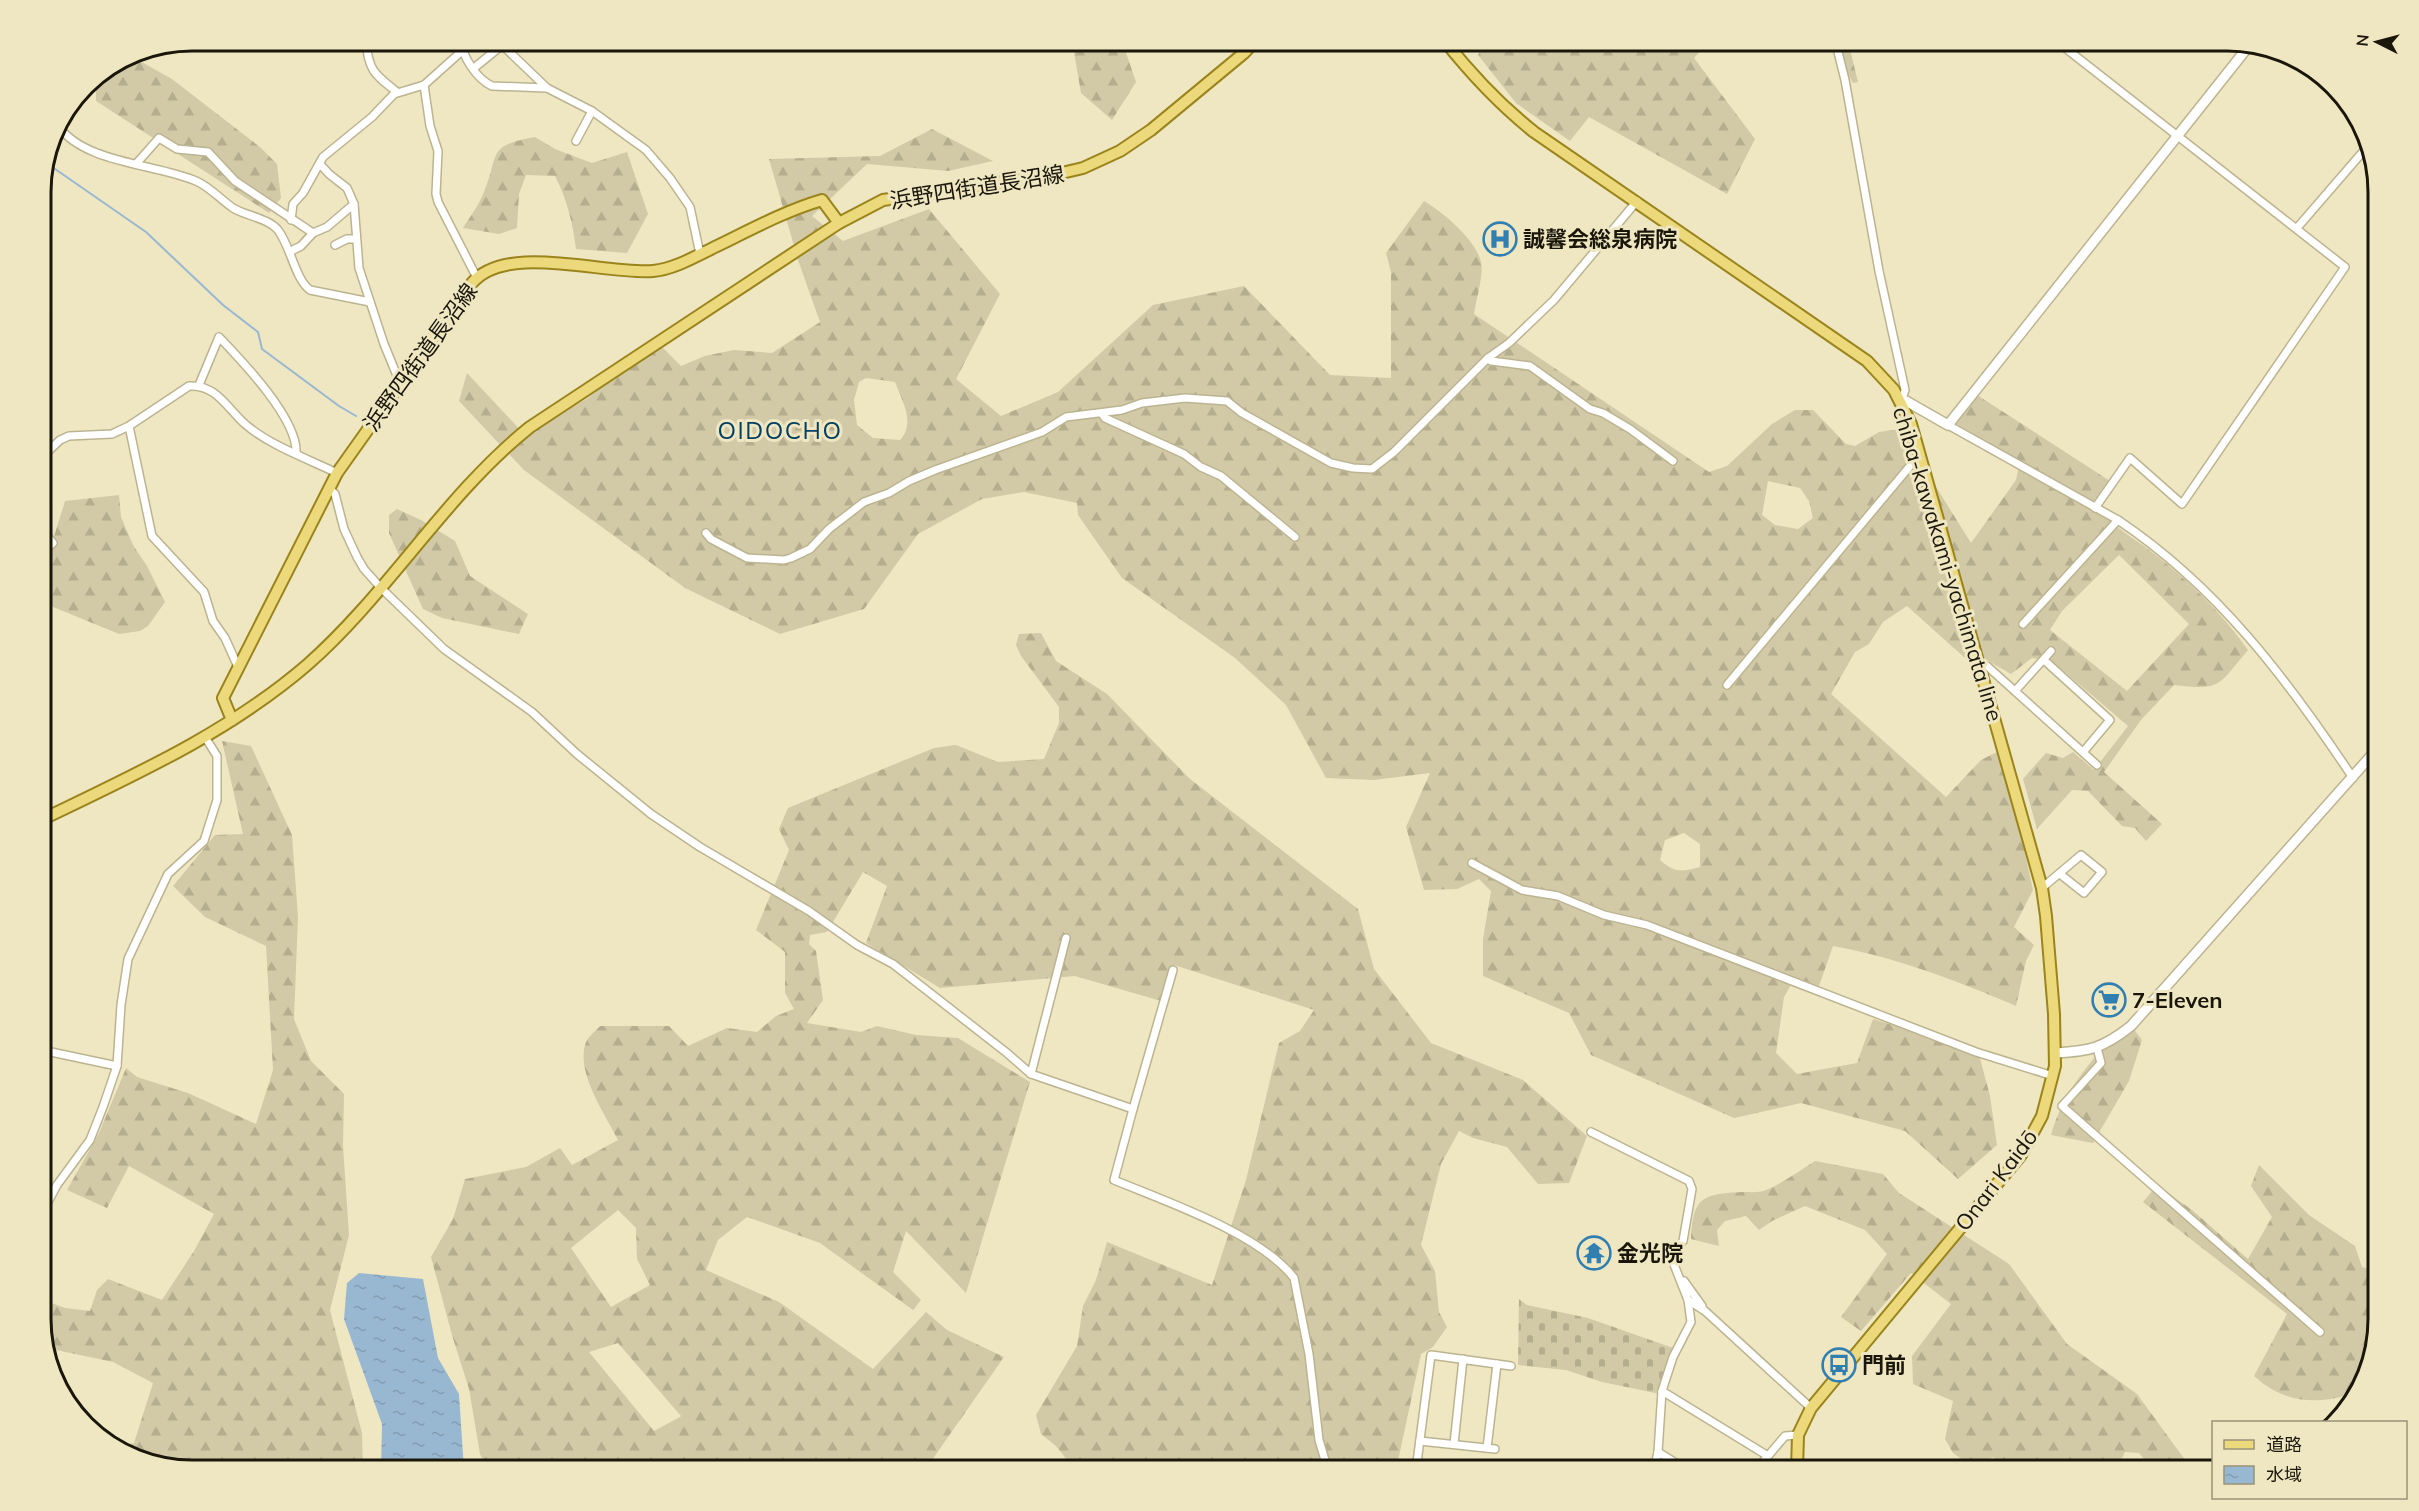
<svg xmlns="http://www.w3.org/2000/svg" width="2419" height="1511" font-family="Mulish,'Noto Sans JP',sans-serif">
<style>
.forest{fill:url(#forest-firs);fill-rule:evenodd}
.cemetery{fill:url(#cemetery-stones)}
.water{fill:url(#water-ripples)}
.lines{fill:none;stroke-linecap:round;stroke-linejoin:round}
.stream{stroke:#98b8d1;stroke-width:2}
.river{stroke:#98b8d1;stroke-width:14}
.street-casing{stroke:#bcb490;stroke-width:10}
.secondary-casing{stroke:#bcb490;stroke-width:12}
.primary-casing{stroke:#9a841c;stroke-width:14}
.street{stroke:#fff;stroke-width:7}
.secondary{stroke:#fff;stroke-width:9}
.primary{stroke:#ecd97c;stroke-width:10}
.labels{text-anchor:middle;stroke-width:6;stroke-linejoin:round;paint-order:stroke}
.street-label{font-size:22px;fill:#1a170a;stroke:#efe6c2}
.poi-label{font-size:22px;font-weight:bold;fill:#1a170a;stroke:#efe6c2;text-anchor:start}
.neighbourhood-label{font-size:24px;letter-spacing:1.5px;fill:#023f60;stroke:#efe6c2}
.rim{fill:none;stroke:#1a170a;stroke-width:3}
</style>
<defs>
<pattern id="forest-firs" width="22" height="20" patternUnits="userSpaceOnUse" patternTransform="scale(1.5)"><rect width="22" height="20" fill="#d2caa7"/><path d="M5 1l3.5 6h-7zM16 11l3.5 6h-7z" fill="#b4ad8e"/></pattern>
<pattern id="cemetery-stones" width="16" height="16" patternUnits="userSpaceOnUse" patternTransform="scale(1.5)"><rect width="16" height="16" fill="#d2caa7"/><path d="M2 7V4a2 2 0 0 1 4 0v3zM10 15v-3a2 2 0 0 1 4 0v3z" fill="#b4ad8e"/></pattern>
<pattern id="water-ripples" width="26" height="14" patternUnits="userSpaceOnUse" patternTransform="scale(1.5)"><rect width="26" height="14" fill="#98b8d1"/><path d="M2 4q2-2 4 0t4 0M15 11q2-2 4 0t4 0" fill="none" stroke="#829db2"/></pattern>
</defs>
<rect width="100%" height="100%" fill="#efe6c2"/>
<g class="forest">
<polygon points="1486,40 1710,41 1694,58 1755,139 1727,194 1589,117 1570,141 1516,103 1478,55"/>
<polygon points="1072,41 1122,41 1136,82 1112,120 1081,93"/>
<polygon points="1822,41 1848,41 1858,82 1853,83 1835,51"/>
<polygon points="126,57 138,60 172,79 261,148 277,164 281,198 269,213 96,101 96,77"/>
<path d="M932 129 993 161 948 171 867 164 812 216 843 241 929 209 1000 294 956 379 1001 416 1058 392 1153 305 1244 286 1330 375 1391 378V272L1386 253 1424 201C1443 212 1476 240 1481 262 1484 273 1476 301 1474 314L1709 472 1727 466 1772 424 1795 410H1813L1846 444 1855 446 1879 432 1900 429 1971 543 2016 480 2020 461 1953 422 1977 395 2110 481 2094 501C2107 524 2131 536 2152 552 2189 581 2221 612 2248 650 2218 685 2223 691 2174 685L2141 720 2104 772 2162 824 2146 841 2135 828 2122 826 2088 791 2072 790 2037 829 2023 779 2046 753 2063 758 2073 752 2094 770 2128 726 2052 661 2032 658 2011 674 1983 658H1965L1907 606 1883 622 1869 644 1855 652 1831 694 1946 797 1981 760 1999 751 2020 831 2033 890 2014 927 2034 945 2026 961 2016 1006C1958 981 1895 957 1833 946L1819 986 1795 978 1784 997 1776 1053 1797 1074 1857 1063 1873 1019 1978 1051 1990 1096 1997 1145 1958 1179 1905 1131 1801 1103 1734 1118 1591 1055 1569 1013 1483 976V939L1491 891 1479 879 1457 889 1424 890 1406 827 1430 773 1374 780 1326 778 1286 705 1235 658 1122 578 1078 515 1077 503 1024 492 982 499 918 534 864 609 780 634 685 588 524 470 459 401 467 373 525 435 588 398 657 342 681 366 705 356 734 350 772 353 820 322 799 263 769 159 880 156ZM866 378 895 382C902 401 916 423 900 440L873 438 857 425 854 400 859 382ZM1768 481 1800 488 1809 501 1813 518 1798 529 1775 525 1762 515ZM2119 555 2189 624 2127 691 2050 630 2062 611ZM1684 833 1700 844V867C1681 872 1675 873 1660 860L1665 840Z"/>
<path d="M535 137 555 149 592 163 627 152 648 214 627 253 576 249C573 224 567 199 555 176L526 175 519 194 517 228 499 234 463 228C470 217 479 205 484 192 500 153 486 146 535 137Z"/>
<polygon points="119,495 121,517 133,545 147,566 165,602 148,626 140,631 119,634 41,602 41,548 52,543 65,501"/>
<polygon points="397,509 421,520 455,541 470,576 528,614 519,634 442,618 423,609 389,533 389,515"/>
<path d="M1041 633 1056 661 1107 694 1190 779 1358 909 1374 969 1431 1043 1523 1080 1587 1136 1569 1183 1538 1184 1507 1147 1473 1138 1459 1131 1441 1164 1421 1245 1435 1271 1439 1312 1447 1327 1433 1347 1421 1354 1396 1470H1075L1056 1446 1041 1434 1036 1415 1077 1346 1083 1306 1096 1280 1107 1242 1212 1285 1246 1180 1279 1043 1300 1031 1314 1010 1174 965 1161 1001 1075 976 940 988 866 943 887 886 863 872 827 932 810 935 809 944 816 951 823 1000 807 1023 861 1032 877 1026 916 1035 958 1038 1030 1082 966 1293 906 1231 893 1272 921 1300 913 1310 820 1243 747 1217 718 1240 706 1270 779 1302 873 1369 926 1312 947 1330 1004 1357 925 1470H488L480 1454 469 1389 452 1335 431 1257 453 1219 465 1179 526 1167 560 1148 572 1165 618 1140C605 1114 573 1069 587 1040 590 1035 596 1031 600 1026H669L688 1046 727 1028 757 1032 776 1016 794 1009 785 993V952L756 930 789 850 779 829 788 808 934 748 956 745 998 762 1044 759 1059 723V707L1021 656 1016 645 1019 634ZM618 1210 636 1228 637 1259 650 1285 611 1307 571 1248ZM618 1343 681 1416 680 1417 654 1431 589 1352Z"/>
<polygon points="222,741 251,746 292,835 298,917 294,1019 311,1061 344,1094 343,1146 349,1235 330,1310 362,1433 363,1470 192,1470 115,1447 134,1443 153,1383 113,1362 47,1348 41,1329 41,1299 65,1308 90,1311 97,1290 108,1279 162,1300 194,1251 214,1214 129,1166 107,1208 67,1190 99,1133 126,1068 137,1077 188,1093 256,1124 273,1070 266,946 205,917 173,886 215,835 243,834"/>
<path d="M2133 1028 2142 1040 2129 1081 2093 1143 2051 1135C2065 1087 2088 1067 2118 1029Z"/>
<path d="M1815 1161 1883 1174 1899 1193 2009 1264 2067 1344 2137 1394 2191 1468 2204 1470H2153L2139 1453 2125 1452 2116 1470H1992L1994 1457 1972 1466 1953 1453 1945 1439 1953 1401 1913 1384 1912 1356 1951 1304 1911 1273 1861 1331 1841 1317 1887 1254 1865 1230 1805 1206 1772 1221 1759 1230 1746 1216 1725 1221 1717 1230 1719 1246 1691 1239C1693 1197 1702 1194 1743 1192 1750 1192 1760 1193 1766 1190 1783 1183 1799 1171 1815 1161Z"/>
<path d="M2259 1165 2309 1215 2355 1246 2362 1267 2376 1271 2378 1269V1319L2356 1393C2317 1405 2285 1404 2254 1376L2287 1314 2143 1202 2157 1185 2192 1210 2248 1259 2272 1217 2251 1186Z"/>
</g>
<polygon class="cemetery" points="1519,1299 1527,1305 1588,1318 1676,1349 1660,1394 1602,1382 1566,1370 1518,1365"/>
<polygon class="water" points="359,1273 423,1279 438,1358 459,1394 464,1470 381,1470 382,1424 344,1319 347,1283"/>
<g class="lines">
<polyline class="stream" points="45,162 146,232 223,305 258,332 262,349 339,406 356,416"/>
<polyline class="river" points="717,40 746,43 798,40"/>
<defs>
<g id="street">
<path d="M366 40C368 70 374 74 397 92"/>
<path d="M461 40C462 57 477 79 492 86L547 88"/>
<polyline points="497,40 547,88 592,111 646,150 670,178 690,207 700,254"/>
<polyline points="1835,40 1845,80 1879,271 1905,390 1901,402"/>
<polyline points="2055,40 2345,267 2182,504 2130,458 2095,508"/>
<polyline points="474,68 501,46"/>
<polyline points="424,85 430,126 438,151 436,194 438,202 477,278"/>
<path d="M58 125C82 163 157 164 196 181 210 187 220 199 233 208 246 216 268 218 278 230 291 247 295 279 310 290L370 302"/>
<polyline points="576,141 592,111"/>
<polyline points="136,164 159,138 177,149 208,152 235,181 313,233 327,227 354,204"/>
<polyline points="320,164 329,174 347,188 354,204 359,268 384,344 400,383"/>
<polyline points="291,220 293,204 303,193 323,157 372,117 394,94 424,85 462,51"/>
<polyline points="2297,228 2367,147"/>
<polyline points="335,245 347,239 356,239"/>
<polyline points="291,251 301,246 313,233"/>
<polyline points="1488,358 1491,361 1530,366 1590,409 1603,413 1630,429 1673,461"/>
<path d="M199 385 219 337C242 361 299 420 296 454"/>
<polyline points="1102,414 1105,418 1184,454 1201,467 1221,476 1295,537"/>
<path d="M1948 425 2118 520C2218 587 2287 679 2353 778"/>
<polyline points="129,426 152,536 204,592 213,621 225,638 238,667"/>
<path d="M41 458 60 440 69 436 112 434 129 426 189 386C216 384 227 408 245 424 269 445 308 459 337 473"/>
<path d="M329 488 335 494 344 529 357 557 364 569 381 588 444 649 532 712 577 754 651 814 700 847 809 911 857 945 893 964 1007 1053 1031 1074 1133 1109 1114 1180C1167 1202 1259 1233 1294 1278L1309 1354 1319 1440 1328 1470"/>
<polyline points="41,528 53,543 41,554"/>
<polyline points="706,533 711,539 747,558 784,560 791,558 810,549 829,529 864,502 889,493 909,481 935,470 1042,432 1066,417 1122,410 1142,403 1185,398 1227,401 1242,413 1331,463 1353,468 1372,469 1394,452 1488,358 1509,343 1554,300 1637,201"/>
<polyline points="2023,624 2118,520"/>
<polyline points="2044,660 2110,720 2084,751"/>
<polyline points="1979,664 1987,666 2097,765"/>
<polyline points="1727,685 1920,454"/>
<polyline points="2015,691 2051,651"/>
<polyline points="1472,863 1522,890 1558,896 1604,915 1647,925 1976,1052 2053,1076"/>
<polyline points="2042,888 2081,855 2102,872 2084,893 2060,874"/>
<polyline points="2097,1048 2101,1063 2062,1106 2320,1332"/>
<polyline points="41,1060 51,1052 117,1066"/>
<polyline points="1031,1074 1066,938"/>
<polyline points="1133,1109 1173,970"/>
<polyline points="1591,1132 1689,1181 1692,1189 1683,1241 1671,1257 1688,1300 1705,1311 1811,1408"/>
<polyline points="41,1215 57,1185 90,1140 103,1107 117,1066 121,1005 128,959 168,874 204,841 217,800 217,756 205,737"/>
<polyline points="1684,1281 1702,1306"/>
<polyline points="1662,1391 1768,1456"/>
<polyline points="1420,1441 1495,1449"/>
<polyline points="1454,1444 1463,1359"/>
<polyline points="1487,1448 1497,1364"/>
<polyline points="1658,1452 1687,1470"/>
<polyline points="1416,1470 1431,1355 1511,1366"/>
<polyline points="1654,1470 1658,1452 1662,1391 1673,1357 1691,1322 1688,1300"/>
<polyline points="1756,1470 1785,1436 1798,1435"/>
</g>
<g id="secondary">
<polyline points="1901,402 1906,401 1948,425 2248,47"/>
<path d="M2056 1053C2091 1051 2103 1048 2131 1026L2378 748"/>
</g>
<g id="primary">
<path d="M1444 40C1471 74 1500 105 1534 132L1867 361 1894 390 1911 424 2042 888 2046 916 2054 1014 2055 1066 2042 1116 2021 1155 1811 1408 1798 1435 1797 1470"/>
<path d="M232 720 223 698 337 473 472 283C507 242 605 275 653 271 675 269 698 255 717 246 752 229 785 211 822 200L839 223"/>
<path d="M41 820C134 775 228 733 307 665 389 593 445 495 530 427L839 223 883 200 1010 181 1032 180 1083 168 1120 151 1151 130 1244 53 1256 40"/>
</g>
</defs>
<use href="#street" class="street-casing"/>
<use href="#secondary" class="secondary-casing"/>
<use href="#primary" class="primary-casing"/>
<use href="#street" class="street"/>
<use href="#secondary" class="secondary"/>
<use href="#primary" class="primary"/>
</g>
<defs>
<symbol id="hospital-ring" viewBox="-11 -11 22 22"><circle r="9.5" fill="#efe6c2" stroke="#317fb1" stroke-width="1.5"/><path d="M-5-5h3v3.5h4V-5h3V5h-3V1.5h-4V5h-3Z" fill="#317fb1"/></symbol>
<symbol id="supermarket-ring" viewBox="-11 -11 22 22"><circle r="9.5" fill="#efe6c2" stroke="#317fb1" stroke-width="1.5"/><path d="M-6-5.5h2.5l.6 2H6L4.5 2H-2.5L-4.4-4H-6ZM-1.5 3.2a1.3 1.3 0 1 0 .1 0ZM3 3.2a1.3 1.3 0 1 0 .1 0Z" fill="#317fb1"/></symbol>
<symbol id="temple-ring" viewBox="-11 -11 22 22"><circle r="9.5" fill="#efe6c2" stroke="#317fb1" stroke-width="1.5"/><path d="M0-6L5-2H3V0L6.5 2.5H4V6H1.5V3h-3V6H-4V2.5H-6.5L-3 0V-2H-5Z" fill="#317fb1"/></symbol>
<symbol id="bus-ring" viewBox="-11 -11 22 22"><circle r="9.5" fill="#efe6c2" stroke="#317fb1" stroke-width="1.5"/><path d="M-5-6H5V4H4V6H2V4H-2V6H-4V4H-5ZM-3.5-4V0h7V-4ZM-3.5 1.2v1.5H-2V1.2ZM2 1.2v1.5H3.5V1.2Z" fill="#317fb1"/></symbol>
</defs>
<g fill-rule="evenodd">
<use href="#hospital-ring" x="1481" y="220" width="38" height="38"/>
<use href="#supermarket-ring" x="2090" y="981" width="38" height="38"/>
<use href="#temple-ring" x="1575" y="1234" width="38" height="38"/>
<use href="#bus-ring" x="1820" y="1346" width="38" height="38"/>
</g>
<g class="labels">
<g class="street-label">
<text transform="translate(977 187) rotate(-9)" y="8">浜野四街道長沼線</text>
<text transform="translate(420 357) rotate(-54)" y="8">浜野四街道長沼線</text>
<text transform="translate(1948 564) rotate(73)" y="8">chiba-kawakami-yachimata line</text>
<text transform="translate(1996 1180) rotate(-53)" y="8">Onari Kaidō</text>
</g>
<g class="poi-label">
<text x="1523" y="247">誠馨会総泉病院</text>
<text x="2132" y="1008">7-Eleven</text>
<text x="1617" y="1261">金光院</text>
<text x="1862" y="1373">門前</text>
</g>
<g class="neighbourhood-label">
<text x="780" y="439">OIDOCHO</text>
</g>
</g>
<path d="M0 0H2419V1511H0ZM192 51H2227A141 141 0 0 1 2368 192V1319A141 141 0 0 1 2227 1460H192A141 141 0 0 1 51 1319V192A141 141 0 0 1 192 51Z" fill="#efe6c2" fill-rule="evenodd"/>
<path class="rim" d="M192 51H2227A141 141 0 0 1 2368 192V1319A141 141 0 0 1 2227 1460H192A141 141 0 0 1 51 1319V192A141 141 0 0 1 192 51Z"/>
<rect x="2212" y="1421" width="195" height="78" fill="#efe6c2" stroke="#9a9378" stroke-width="1.5"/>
<rect x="2224" y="1440" width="30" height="9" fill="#ecd97c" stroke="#9a9378" stroke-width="1.5"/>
<text x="2266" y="1451" font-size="18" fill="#1a170a">道路</text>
<rect x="2224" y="1466" width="30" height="18" fill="url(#water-ripples)" stroke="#9a9378" stroke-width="1.5"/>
<text x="2266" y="1481" font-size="18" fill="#1a170a">水域</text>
<g transform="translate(2377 42) rotate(276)" stroke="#efe6c2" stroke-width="4.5" paint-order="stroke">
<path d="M0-4.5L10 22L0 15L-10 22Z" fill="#1a170a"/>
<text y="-9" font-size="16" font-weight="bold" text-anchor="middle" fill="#1a170a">N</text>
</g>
</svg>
